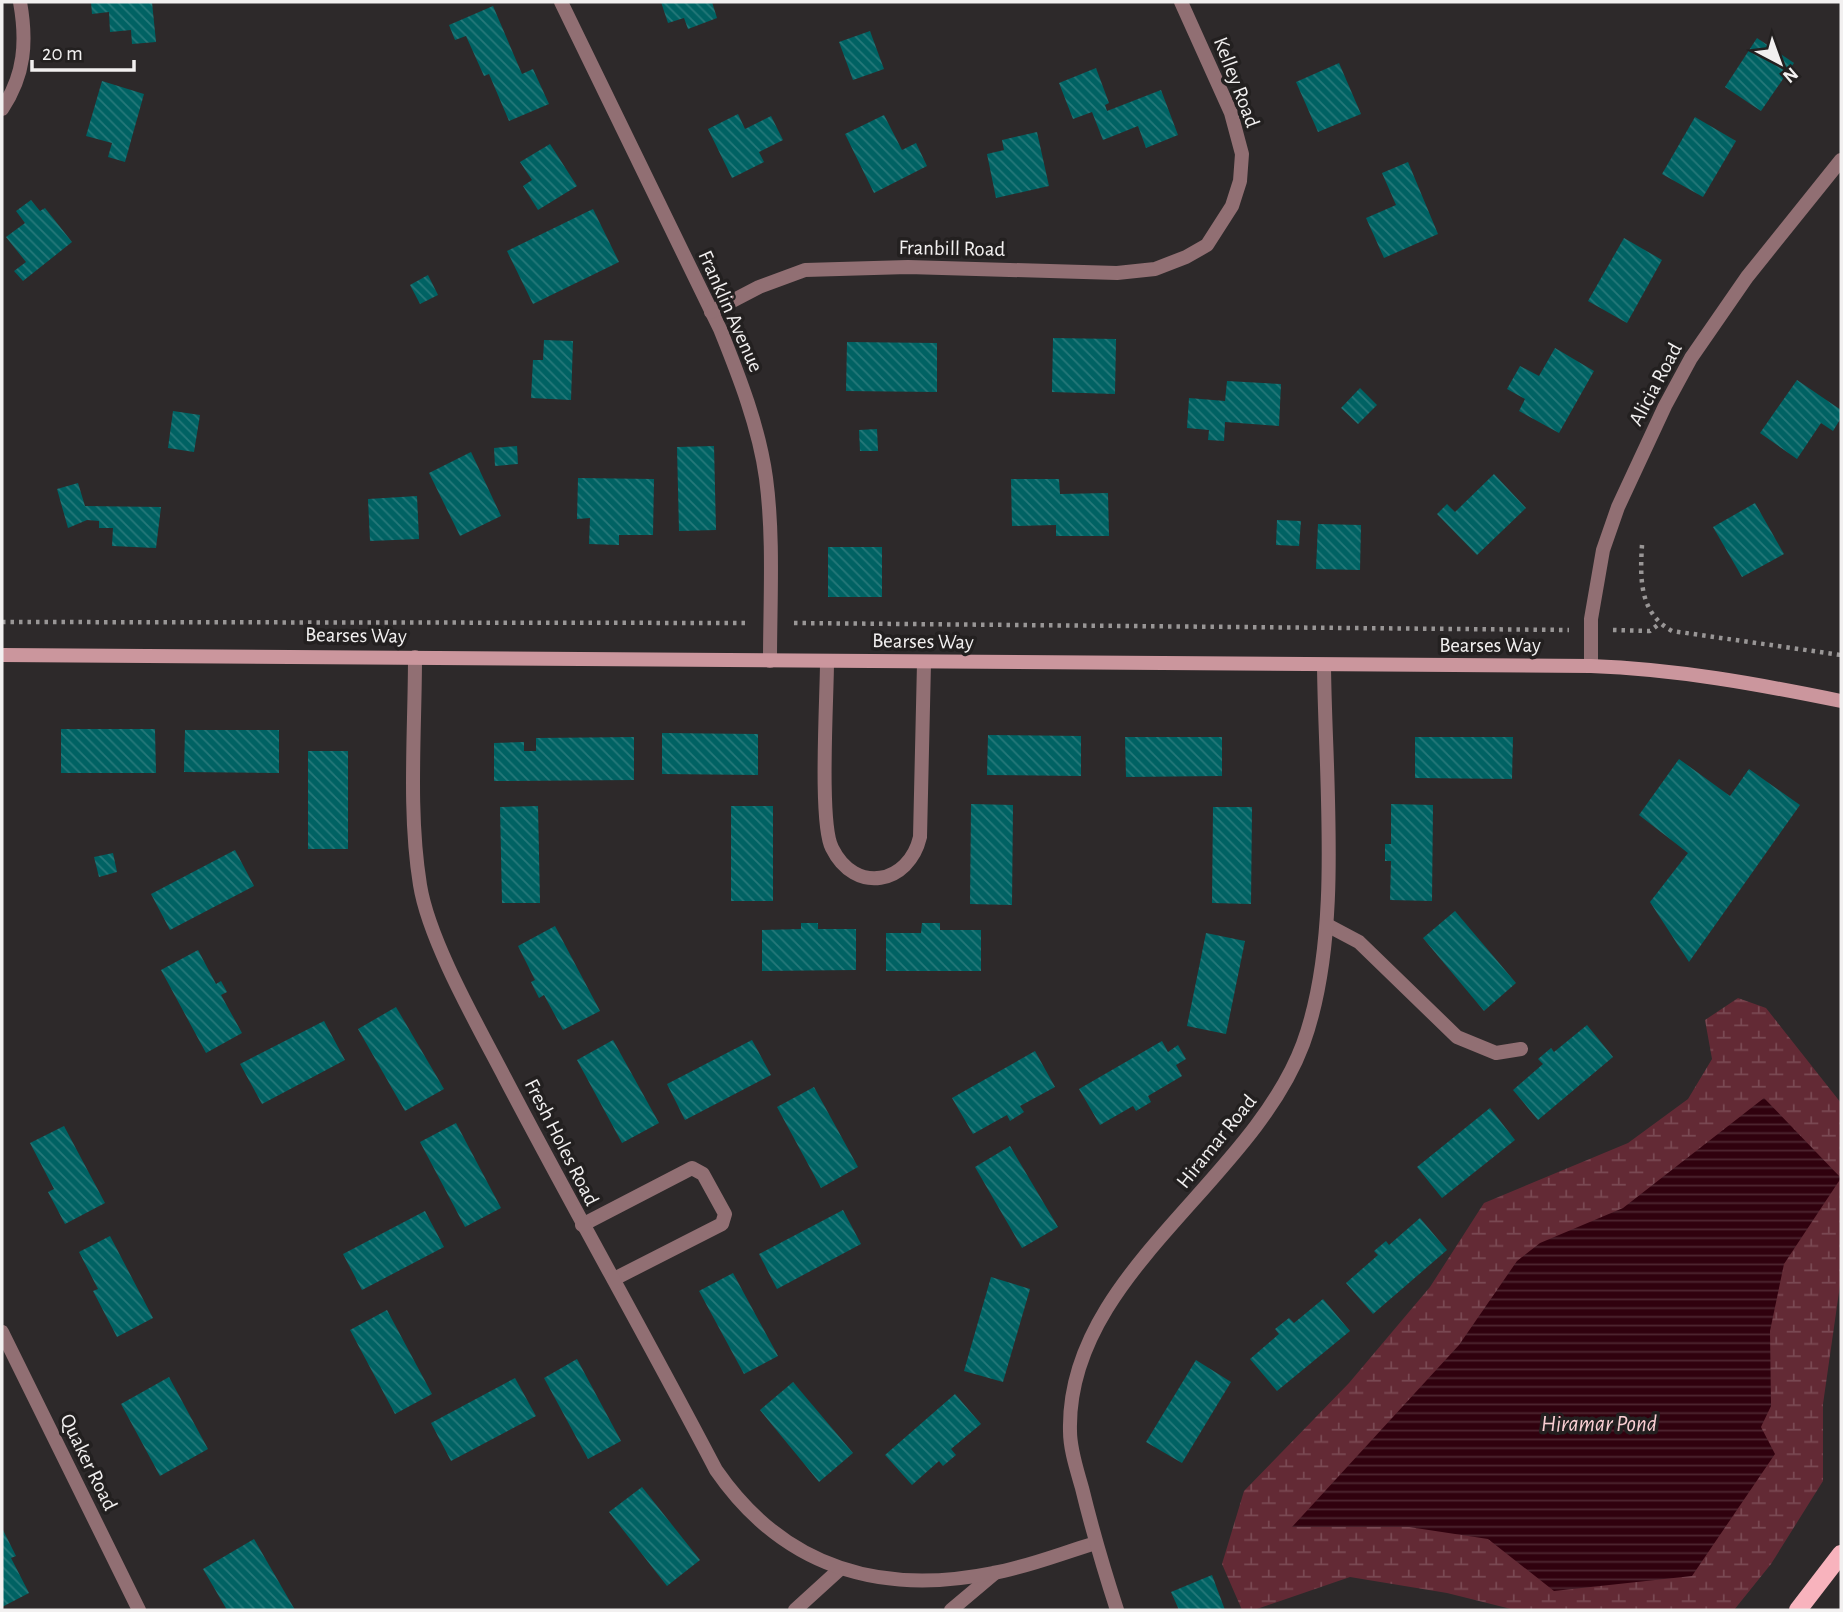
<svg xmlns="http://www.w3.org/2000/svg" width="1843" height="1612" font-family="'Alegreya Sans',sans-serif">
<style>
.wetland{fill:url(#wetland-marsh)}
.water{fill:url(#water-rules)}
.building{fill:url(#building-back-hatch)}
.lines{fill:none;stroke-linecap:round;stroke-linejoin:round}
.path{stroke:#999696;stroke-width:4.5;stroke-dasharray:3.5 5;stroke-linecap:butt}
.lane{stroke:#916f73;stroke-width:14}
.street{stroke:#916f73;stroke-width:14}
.secondary{stroke:#cb969d;stroke-width:14}
.primary{stroke:#f8b3bd;stroke-width:18}
.labels{text-anchor:middle;stroke-width:7;stroke-linejoin:round;paint-order:stroke}
.street-label{font-size:21px;fill:#f2f0f0;stroke:#232020}
.water-label{font-size:23px;font-style:italic;fill:#faced3;stroke:#232020}
</style>
<defs>
<pattern id="wetland-marsh" width="20" height="14" patternUnits="userSpaceOnUse" patternTransform="scale(1.75)"><rect width="20" height="14" fill="#632a35"/><path d="M1 5h8M5 5V1M11 12h8M15 12V8" fill="none" stroke="#7a4953"/></pattern>
<pattern id="water-rules" width="6" height="5" patternUnits="userSpaceOnUse" patternTransform="scale(1.75)"><rect width="6" height="5" fill="#30010e"/><path d="M0 2.5h6" fill="none" stroke="#4e2631"/></pattern>
<pattern id="building-back-hatch" width="6" height="6" patternUnits="userSpaceOnUse" patternTransform="scale(1.75)"><rect width="6" height="6" fill="#006263"/><path d="M-1 5l2 2M0 0l6 6M5-1l2 2" fill="none" stroke="#26797a"/></pattern>
</defs>
<rect width="100%" height="100%" fill="#2d292a"/>
<polygon class="wetland" points="1738,998 1766,1008 1841,1103 1841,1278 1823,1404 1823,1481 1771,1564 1734,1610 1515,1610 1447,1593 1350,1577 1254,1610 1242,1610 1222,1564 1244,1491 1349,1383 1430,1287 1484,1203 1628,1143 1688,1099 1712,1059 1705,1020"/>
<polygon class="water" points="1764,1098 1841,1178 1784,1264 1770,1331 1771,1406 1761,1427 1775,1454 1692,1576 1554,1591 1488,1539 1409,1527 1292,1527 1459,1345 1517,1261 1540,1243 1623,1208"/>
<g class="building">
<polygon points="91,2 152,2 156,42 132,44 131,30 110,32 109,12 92,14"/>
<polygon points="661,2 712,2 717,18 688,29 684,18 668,23"/>
<polygon points="493,6 522,74 533,69 549,104 509,121 489,74 484,76 466,36 455,40 449,25"/>
<polygon points="870,31 884,69 853,80 839,42"/>
<polygon points="1757,38 1794,63 1761,111 1725,87"/>
<polygon points="1339,63 1361,114 1318,132 1296,82"/>
<polygon points="1096,68 1109,103 1105,105 1107,111 1161,90 1178,135 1146,148 1138,126 1103,140 1092,112 1073,119 1059,83"/>
<polygon points="102,81 144,94 125,162 108,157 112,143 86,136"/>
<polygon points="738,114 745,129 771,116 783,140 759,152 764,162 732,178 708,129"/>
<polygon points="884,115 902,150 916,143 927,166 874,193 845,134"/>
<polygon points="1695,117 1736,141 1703,197 1662,174"/>
<polygon points="1037,132 1049,186 996,198 987,154 1004,150 1002,140"/>
<polygon points="550,144 577,186 538,210 523,186 532,180 520,162"/>
<polygon points="1408,162 1438,234 1384,258 1366,218 1396,205 1382,173"/>
<polygon points="31,200 40,211 45,208 72,242 23,281 14,271 26,262 6,237 25,223 16,211"/>
<polygon points="593,209 619,262 533,304 507,251"/>
<polygon points="1624,238 1662,260 1627,323 1588,301"/>
<polygon points="428,275 438,295 420,304 410,285"/>
<polygon points="1053,338 1116,339 1115,394 1052,392"/>
<polygon points="544,340 573,341 571,400 531,398 533,360 543,360"/>
<polygon points="847,342 937,343 937,392 846,391"/>
<polygon points="1555,348 1594,371 1559,433 1519,411 1525,399 1507,389 1520,366 1539,376"/>
<polygon points="1797,380 1841,410 1841,418 1833,431 1821,423 1797,459 1760,433"/>
<polygon points="1227,381 1281,384 1279,426 1225,422 1224,441 1208,440 1209,430 1187,428 1189,398 1225,401"/>
<polygon points="1360,388 1377,405 1358,424 1341,408"/>
<polygon points="173,411 200,415 194,452 168,448"/>
<polygon points="877,429 878,451 860,451 859,430"/>
<polygon points="517,446 518,464 495,466 494,448"/>
<polygon points="714,446 716,530 679,531 677,447"/>
<polygon points="471,452 501,516 460,536 429,473"/>
<polygon points="1494,474 1526,508 1477,555 1437,514 1447,504 1455,512"/>
<polygon points="578,478 654,479 653,535 619,535 619,545 589,544 590,518 577,519"/>
<polygon points="1011,479 1059,479 1060,494 1108,493 1109,536 1056,536 1056,525 1012,526"/>
<polygon points="78,483 85,506 161,507 156,548 112,546 113,528 99,528 99,521 87,520 68,528 57,489"/>
<polygon points="417,496 419,539 370,541 368,499"/>
<polygon points="1755,503 1784,554 1742,577 1713,527"/>
<polygon points="1277,520 1301,521 1299,546 1276,545"/>
<polygon points="1318,524 1361,525 1360,570 1316,569"/>
<rect x="828" y="547" width="54" height="50"/>
<polygon points="61,729 155,729 156,773 61,773"/>
<polygon points="185,730 279,730 279,773 184,772"/>
<polygon points="662,733 758,734 758,775 662,774"/>
<polygon points="988,735 1081,736 1081,776 987,775"/>
<polygon points="634,737 634,780 494,781 494,743 524,742 524,751 536,751 536,738"/>
<polygon points="1125,737 1222,737 1222,776 1126,777"/>
<polygon points="1415,737 1513,737 1512,779 1415,778"/>
<rect x="308" y="751" width="40" height="98"/>
<polygon points="1679,759 1730,796 1749,769 1800,805 1689,962 1650,902 1688,853 1639,815"/>
<polygon points="971,804 1013,805 1012,905 970,904"/>
<polygon points="1391,804 1433,805 1432,901 1390,900 1391,861 1385,861 1385,844 1391,844"/>
<polygon points="538,806 540,903 502,903 500,807"/>
<rect x="731" y="806" width="42" height="95"/>
<polygon points="1213,807 1252,807 1251,904 1212,903"/>
<polygon points="235,850 254,886 170,930 151,894"/>
<polygon points="113,853 117,872 99,877 94,857"/>
<polygon points="1455,911 1516,983 1484,1011 1423,938"/>
<polygon points="801,923 818,923 818,929 856,929 856,970 762,971 762,930 801,929"/>
<polygon points="922,923 940,923 940,930 981,930 981,971 886,971 886,933 921,933"/>
<polygon points="555,926 600,1011 563,1030 544,995 539,998 531,982 535,980 518,946"/>
<polygon points="1206,933 1245,941 1226,1034 1187,1026"/>
<polygon points="198,950 216,984 221,981 227,992 221,995 242,1033 206,1053 161,970"/>
<polygon points="396,1007 444,1089 405,1111 358,1029"/>
<polygon points="324,1021 345,1060 262,1104 240,1064"/>
<polygon points="1587,1025 1613,1057 1538,1120 1513,1090 1543,1064 1538,1059 1551,1048 1554,1052"/>
<polygon points="613,1040 659,1123 622,1143 577,1060"/>
<polygon points="752,1040 771,1075 685,1120 667,1084"/>
<polygon points="1162,1041 1168,1052 1178,1045 1186,1059 1176,1065 1182,1076 1148,1096 1151,1102 1136,1111 1133,1106 1100,1125 1079,1089"/>
<polygon points="1035,1051 1055,1087 1020,1106 1024,1112 1010,1121 1007,1115 973,1134 952,1098"/>
<polygon points="814,1087 858,1167 821,1188 777,1107"/>
<polygon points="1490,1108 1515,1140 1442,1198 1417,1167"/>
<polygon points="456,1123 501,1208 465,1227 420,1142"/>
<polygon points="64,1126 105,1203 65,1224 48,1192 54,1189 30,1143"/>
<polygon points="1010,1146 1058,1227 1022,1248 975,1167"/>
<polygon points="843,1210 861,1244 777,1289 759,1254"/>
<polygon points="425,1211 444,1247 362,1290 343,1254"/>
<polygon points="1420,1218 1447,1250 1373,1314 1346,1283 1378,1255 1374,1251 1386,1241 1389,1245"/>
<polygon points="110,1236 153,1318 117,1337 93,1291 98,1289 79,1252"/>
<polygon points="733,1273 778,1356 744,1374 699,1291"/>
<polygon points="991,1277 1030,1289 1003,1382 964,1371"/>
<polygon points="1323,1299 1350,1331 1277,1391 1250,1359 1279,1334 1275,1329 1289,1318 1294,1323"/>
<polygon points="387,1310 432,1394 395,1414 350,1330"/>
<polygon points="577,1359 621,1441 588,1459 544,1378"/>
<polygon points="1196,1360 1231,1382 1182,1463 1146,1442"/>
<polygon points="169,1377 208,1449 160,1476 121,1404"/>
<polygon points="515,1378 536,1416 451,1461 431,1423"/>
<polygon points="793,1382 853,1453 819,1482 760,1410"/>
<polygon points="955,1394 981,1424 951,1449 956,1455 943,1466 939,1461 912,1485 885,1455"/>
<polygon points="642,1487 700,1560 667,1586 609,1512"/>
<polygon points="2,1528 16,1556 11,1558 29,1593 2,1607"/>
<polygon points="254,1539 295,1610 227,1610 203,1569"/>
<polygon points="1212,1575 1225,1610 1179,1610 1171,1592"/>
</g>
<g class="lines">
<g class="path">
<path d="M1642 545C1640 578 1639 613 1672 631L1841 655"/>
<polyline points="2,622 746,623"/>
<polyline points="794,623 1569,630"/>
<polyline points="1613,630 1650,631 1659,624"/>
</g>
<g class="lane">
<path d="M827 662C827 697 819 823 832 848 855 895 909 884 920 837L924 663"/>
<polyline points="1327,925 1359,942 1457,1037 1496,1053 1521,1049"/>
<polyline points="582,1225 692,1168 703,1174 725,1214 722,1224 614,1279"/>
<polyline points="795,1610 840,1569"/>
<polyline points="951,1610 995,1573"/>
</g>
<g class="street">
<path d="M561 2 720 329C739 376 759 427 766 478 774 538 770 600 770 661"/>
<path d="M2 109C25 75 27 41 20 2"/>
<polyline points="711,312 759,287 805,270 908,267 1117,273 1155,269 1186,257 1207,245 1232,206 1240,181 1242,154 1231,113 1181,2"/>
<path d="M415 657C415 732 408 811 420 885 429 941 478 1026 505 1078 574 1210 647 1338 716 1470 783 1567 879 1596 993 1573 1028 1567 1062 1553 1096 1543"/>
<polyline points="1591,666 1591,619 1603,550 1618,507 1665,406 1691,358 1747,277 1841,160"/>
<polyline points="2,1332 139,1610"/>
<path d="M1117 1610C1104 1570 1092 1529 1082 1488 1077 1470 1070 1450 1070 1431 1066 1276 1251 1183 1303 1044 1343 935 1325 781 1324 665"/>
</g>
<path class="secondary" d="M2 655 1591 666C1676 669 1758 684 1841 701"/>
<polyline class="primary" points="1798,1610 1841,1554"/>
</g>
<g class="labels">
<g class="street-label">
<text transform="translate(1237 82) rotate(69)" y="7">Kelley Road</text>
<text transform="translate(952 248) rotate(1)" y="7">Franbill Road</text>
<text transform="translate(731 311) rotate(66)" y="7">Franklin Avenue</text>
<text transform="translate(1655 384) rotate(-62)" y="7">Alicia Road</text>
<text transform="translate(356 635) rotate(1)" y="7">Bearses Way</text>
<text transform="translate(923 641) rotate(1)" y="7">Bearses Way</text>
<text x="1490" y="652">Bearses Way</text>
<text transform="translate(1216 1141) rotate(-51)" y="7">Hiramar Road</text>
<text transform="translate(562 1142) rotate(63)" y="7">Fresh Holes Road</text>
<text transform="translate(89 1462) rotate(64)" y="7">Quaker Road</text>
</g>
<g class="water-label">
<text x="1599" y="1431">Hiramar Pond</text>
</g>
</g>
<rect width="1843" height="1612" fill="none" stroke="#f2f0f0" stroke-width="7"/>
<g transform="translate(1780 63) rotate(139)" stroke="#232020" stroke-width="5" paint-order="stroke">
<path d="M0-5L12 26L0 18L-12 26Z" fill="#f2f0f0"/>
<text y="-10" font-size="19" font-weight="bold" text-anchor="middle" fill="#f2f0f0">N</text>
</g>
<path d="M32 60v10h102v-10" fill="none" stroke="#f2f0f0" stroke-width="3.5"/>
<text x="42" y="60" font-size="21" fill="#f2f0f0" stroke="#232020" stroke-width="5" paint-order="stroke">20 m</text>
</svg>
